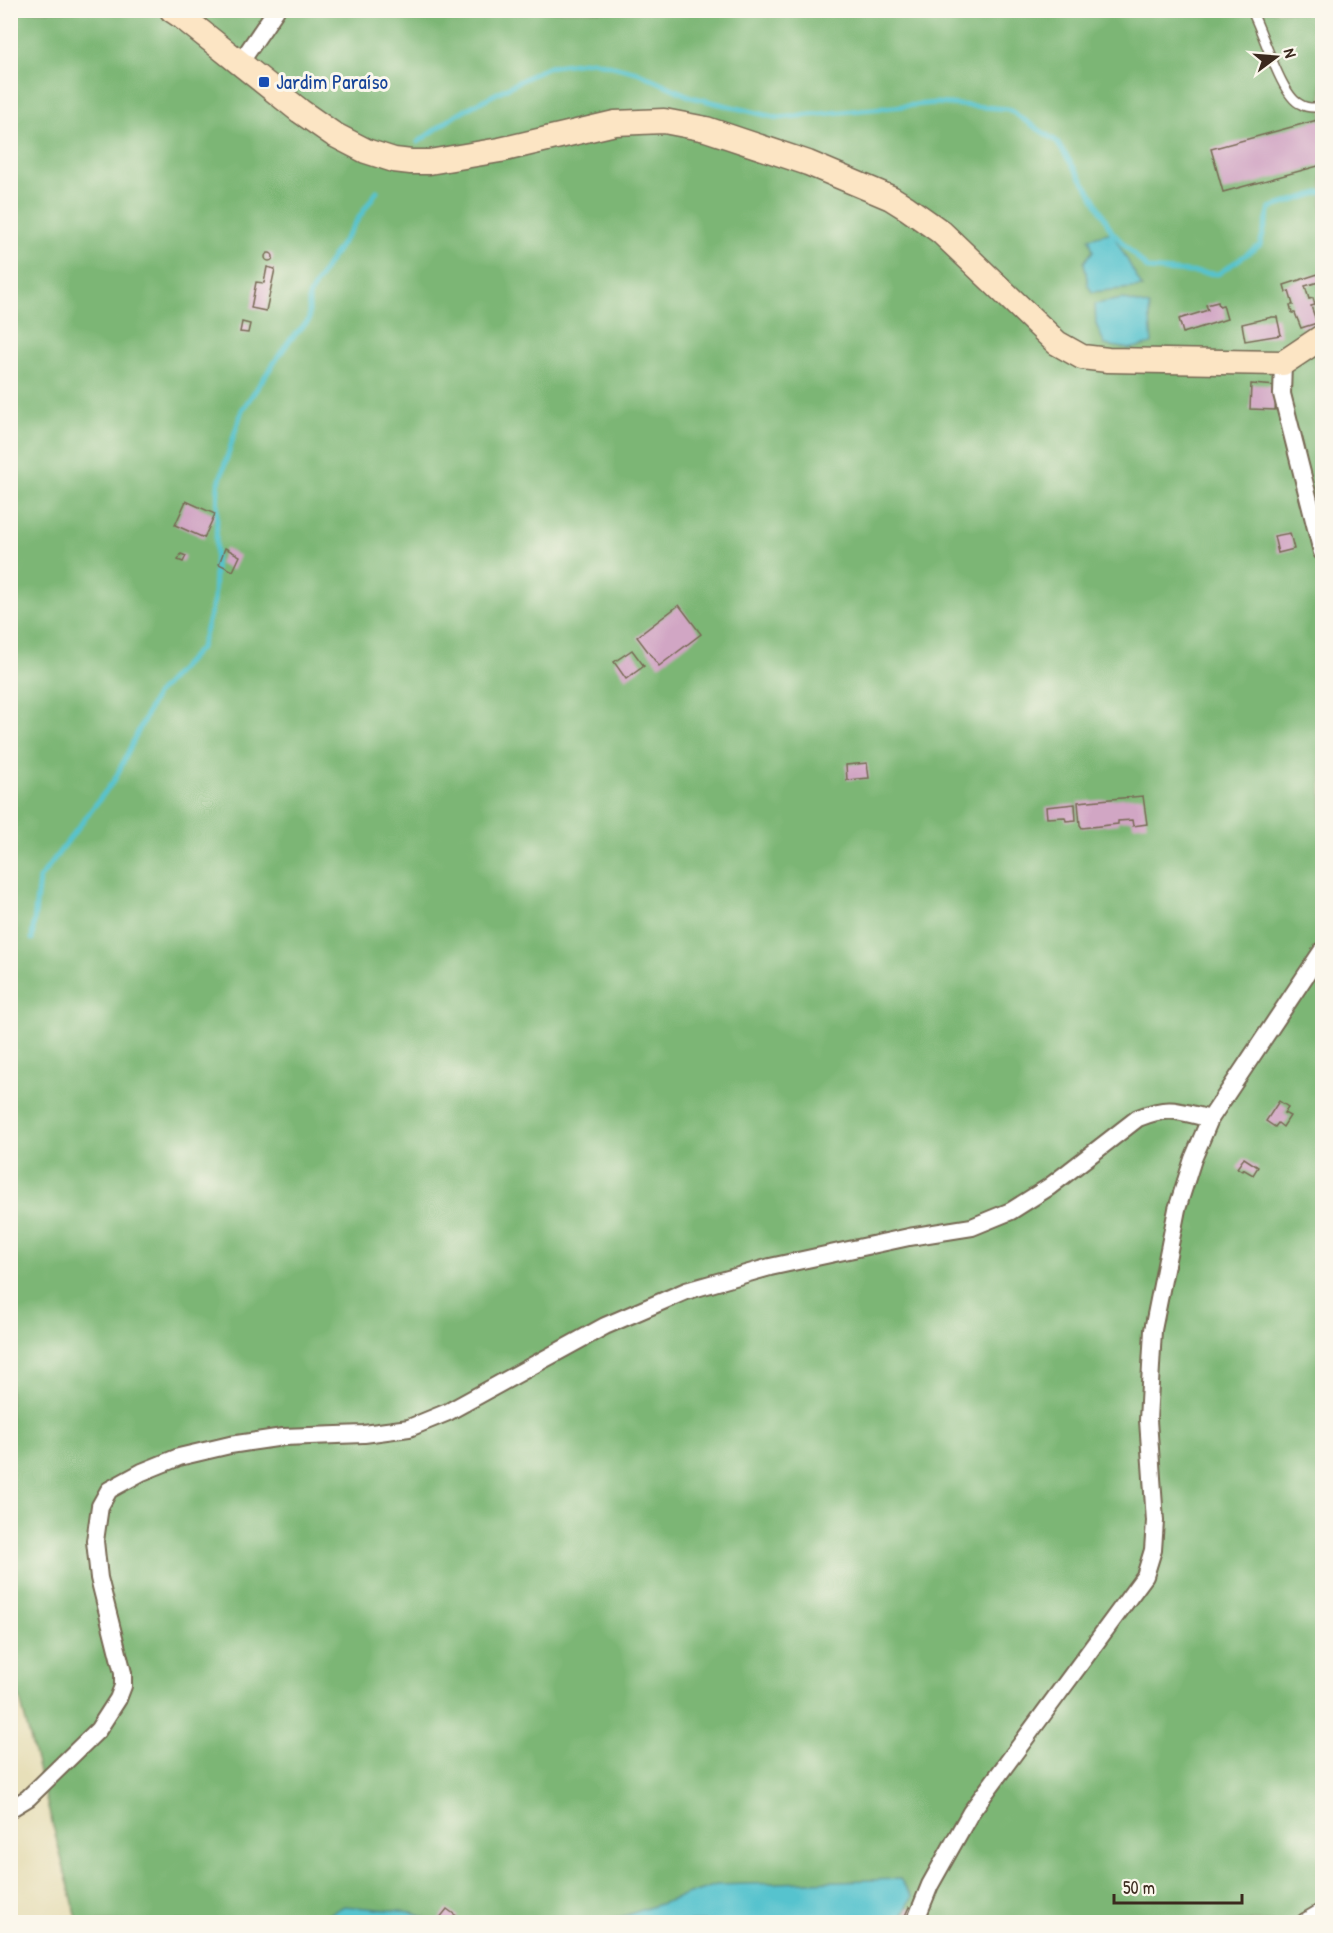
<svg xmlns="http://www.w3.org/2000/svg" width="1333" height="1933" font-family="'Patrick Hand',sans-serif">
<style>
.forest{fill:#7bb674;stroke:#5b7049;stroke-width:1.5}
.water{fill:#56c3ce;stroke:#487676;stroke-width:1.5}
.lines{fill:none;stroke-linecap:round;stroke-linejoin:round}
.stream{stroke:#56c3ce;stroke-width:5}
.building{fill:#d1a6c4}
.lane-casing{stroke:#776954;stroke-width:11}
.street-casing{stroke:#776954;stroke-width:20}
.secondary-casing{stroke:#776954;stroke-width:27}
.lane{stroke:#fff;stroke-width:8}
.street{stroke:#fff;stroke-width:16}
.secondary{stroke:#fce5c4;stroke-width:24}
.transit-dot{fill:#1a4fb4;stroke:#fbf7ec;stroke-width:2}
.labels{text-anchor:middle;stroke-width:6;stroke-linejoin:round;paint-order:stroke}
.transit-label{font-size:21px;fill:#164399;stroke:#fbf7ec;text-anchor:start}
</style>
<rect width="100%" height="100%" fill="#fbf7ec"/>
<filter id="ink" filterUnits="userSpaceOnUse"><feTurbulence type="fractalNoise" baseFrequency=".0167" numOctaves="2"/><feDisplacementMap in="SourceGraphic" scale="12" xChannelSelector="R" yChannelSelector="G"/><feConvolveMatrix kernelMatrix="1 2 1 2 8 2 1 2 1" color-interpolation-filters="sRGB"/></filter>
<filter id="wash" filterUnits="userSpaceOnUse"><feTurbulence type="fractalNoise" baseFrequency=".008" numOctaves="4" result="noise"/><feDisplacementMap in="SourceGraphic" scale="24" xChannelSelector="R" yChannelSelector="G"/><feGaussianBlur stdDeviation="1.35" result="paint"/><feColorMatrix in="noise" values="0 0 0 0 0 0 0 0 0 0 0 0 0 0 0 0 0 1.4 0 .05"/><feComposite in="paint" operator="in"/></filter>
<g filter="url(#wash)">
<rect width="100%" height="100%" fill="#e7dfb9"/>
<polygon class="forest" points="10,11 1322,11 1322,1922 78,1922 10,1661"/>
<g class="water">
<polygon points="1112,232 1142,287 1092,292 1088,285 1084,262 1093,251 1089,238"/>
<polygon points="1122,299 1149,306 1152,344 1129,349 1105,345 1096,324 1095,304"/>
<polygon points="900,1879 912,1897 899,1922 606,1922 716,1885"/>
<polygon points="344,1906 412,1912 434,1922 314,1922"/>
</g>
<g class="lines">
<g class="stream">
<polyline points="418,142 459,113 547,67 592,61 637,72 691,97 778,118 936,103 1008,109 1056,141 1093,196 1112,232 1148,269 1218,274 1260,245 1270,208 1322,192"/>
<polyline points="32,939 39,879 115,779 156,695 201,647 214,600 218,486 242,410 289,341 309,320 309,296 329,262 377,191"/>
</g>
</g>
<g id="blocks">
<g class="building">
<polygon points="1321,119 1322,125 1322,165 1223,192 1211,149"/>
<circle cx="269" cy="257" r="4"/>
<polygon points="267,267 275,269 266,311 251,308 256,282 264,283"/>
<polygon points="1321,273 1322,281 1305,286 1309,299 1313,298 1315,305 1311,306 1317,323 1301,328 1295,313 1292,313 1290,305 1293,305 1289,291 1286,292 1284,285"/>
<polygon points="1218,302 1219,306 1223,305 1227,319 1183,333 1179,319 1208,310 1206,305"/>
<polygon points="1272,317 1277,317 1281,335 1245,341 1242,324"/>
<polygon points="242,322 250,324 248,333 240,332"/>
<polygon points="1251,384 1277,386 1275,410 1250,409"/>
<polygon points="186,501 215,514 204,538 175,525"/>
<polygon points="1290,533 1294,549 1278,553 1274,536"/>
<polygon points="225,548 240,556 233,571 219,564"/>
<polygon points="181,554 186,556 183,562 178,560"/>
<polygon points="679,605 701,634 659,666 637,637"/>
<polygon points="632,650 644,666 626,679 614,662"/>
<polygon points="867,763 869,778 847,780 846,765"/>
<polygon points="1143,796 1147,824 1133,826 1132,820 1118,821 1118,824 1082,828 1080,825 1078,802"/>
<polygon points="1075,804 1076,820 1066,821 1065,817 1047,818 1046,807"/>
<polygon points="1279,1101 1288,1107 1284,1113 1290,1116 1283,1127 1278,1123 1275,1127 1266,1121"/>
<polygon points="1244,1158 1258,1167 1253,1175 1243,1169 1242,1171 1237,1168"/>
<polygon points="909,1907 916,1910 909,1922 903,1920"/>
<polygon points="447,1909 458,1917 453,1922 444,1922 439,1919"/>
</g>
</g>
</g>
<g filter="url(#ink)">
<use href="#blocks" fill-opacity="0" stroke="#776954" stroke-width="1.5"/>
<g class="lines">
<defs>
<path id="lane" d="M1251 10C1263 31 1281 96 1300 104 1306 108 1315 108 1322 107"/>
<g id="street">
<polyline points="240,63 276,10"/>
<polyline points="1283,363 1282,394 1322,552"/>
<path d="M10 1809 28 1798 98 1730 118 1699 123 1686V1673L99 1578 95 1541 100 1506 109 1490 142 1472 179 1457 230 1445 283 1437 364 1434 409 1428 448 1412 605 1326 686 1291 770 1267 909 1237 972 1227 1011 1211 1049 1187 1138 1118C1170 1105 1178 1111 1210 1119"/>
<polyline points="915,1922 930,1885 971,1812 1145,1576 1153,1550 1155,1521 1148,1420 1153,1330 1177,1209 1193,1159 1210,1119 1322,951"/>
<polyline points="1305,1922 1322,1912"/>
</g>
<polyline id="secondary" points="172,10 181,16 300,111 333,134 366,151 394,160 411,162 429,162 500,150 615,123 664,121 706,129 808,163 891,198 907,208 941,232 1057,343 1082,357 1108,360 1283,363 1322,337"/>
</defs>
<use href="#lane" class="lane-casing"/>
<use href="#street" class="street-casing"/>
<use href="#secondary" class="secondary-casing"/>
<use href="#lane" class="lane"/>
<use href="#street" class="street"/>
<use href="#secondary" class="secondary"/>
</g>
</g>
<rect class="transit-dot" x="258" y="76" width="12" height="12" rx="3"/>
<g class="labels">
<g class="transit-label">
<text x="276" y="89">Jardim Paraíso</text>
</g>
</g>
<rect width="1333" height="1933" fill="none" stroke="#fbf7ec" stroke-width="36"/>
<g transform="translate(1276 57) rotate(74)" stroke="#fbf7ec" stroke-width="4.5" paint-order="stroke">
<path d="M0-4.5L10 22L0 15L-10 22Z" fill="#3b2a1e"/>
<text y="-9" font-size="16" font-weight="bold" text-anchor="middle" fill="#3b2a1e">N</text>
</g>
<path d="M1114 1894v9h128v-9" fill="none" stroke="#3b2a1e" stroke-width="3"/>
<text x="1123" y="1894" font-size="18" fill="#3b2a1e" stroke="#fbf7ec" stroke-width="4.5" paint-order="stroke">50 m</text>
</svg>
